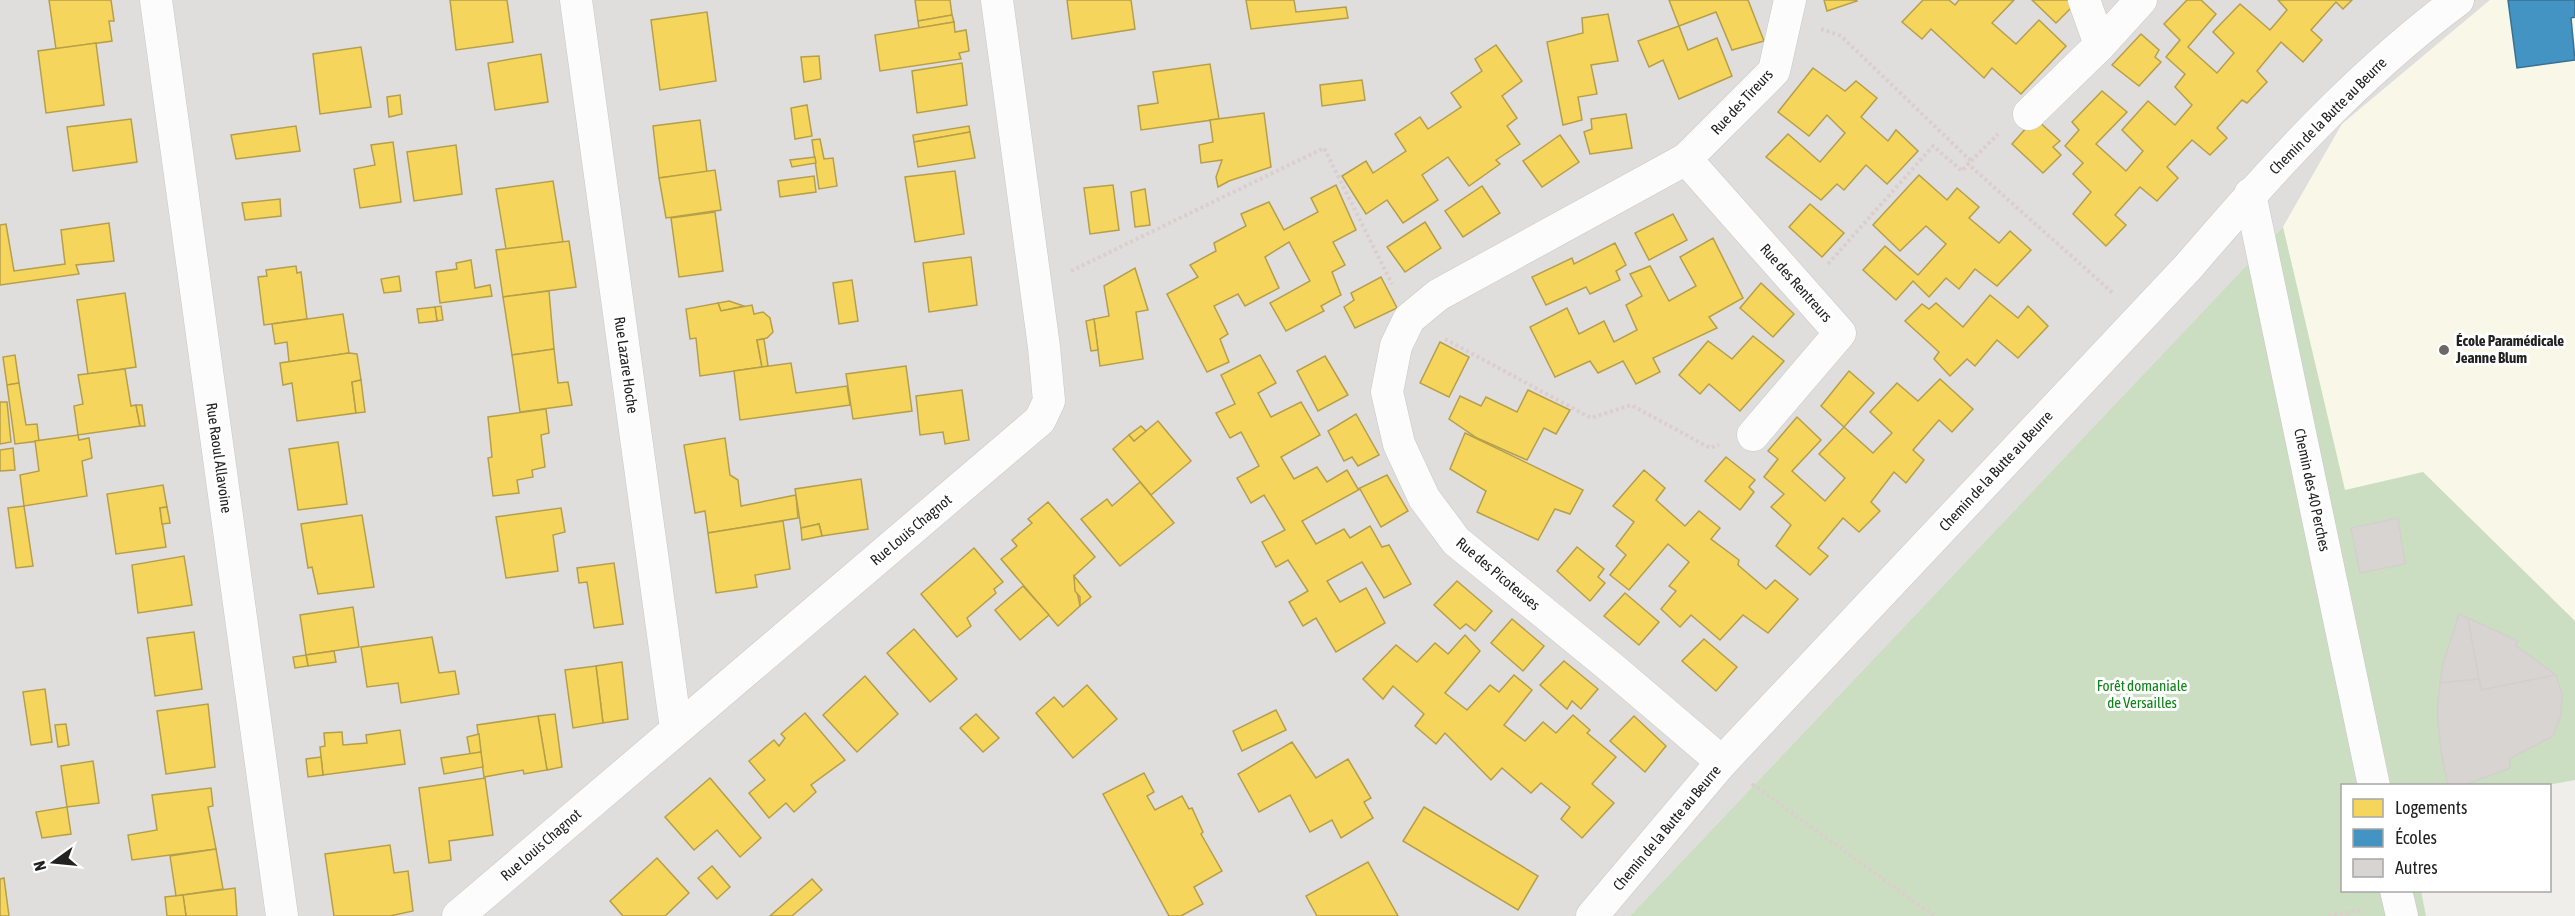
<svg xmlns="http://www.w3.org/2000/svg" width="2575" height="916" font-family="'Asap Condensed',sans-serif">
<style>
.residential{fill:#dfdedc}
.education{fill:#f8f7e8}
.forest{fill:#cbdec1}
.homes{fill:#f6d55c;stroke:#b69f4b;stroke-width:1.5}
.schools{fill:#4393c3;stroke:#397193;stroke-width:1.5}
.building{fill:#d7d4d2;stroke:#d3d0cc;stroke-width:1.5}
.lines{fill:none;stroke-linecap:round;stroke-linejoin:round}
.street-casing{stroke:#c9c8c7;stroke-width:33}
.path{stroke:#dccecd;stroke-width:4;stroke-dasharray:3 3;stroke-linecap:butt}
.street{stroke:#fdfcfc;stroke-width:32}
.poi-dot{fill:#6a6968;stroke:#fff;stroke-width:2}
.labels{text-anchor:middle;stroke-width:6;stroke-linejoin:round;paint-order:stroke}
.street-label{font-size:15px;fill:#222;stroke:#fff}
.poi-label{font-size:15px;font-weight:bold;fill:#222;stroke:#fff;text-anchor:start}
.park-label{font-size:15px;fill:#0c8416;stroke:#fff}
</style>
<rect width="100%" height="100%" fill="#f0eeeb"/>
<polygon class="residential" points="0,0 2490,0 2342,124 2283,227 1630,916 0,916"/>
<polygon class="education" points="2490,0 2575,0 2575,621 2423,472 2345,491 2283,227 2342,124"/>
<polygon class="forest" points="2283,227 2345,490 2423,472 2575,621 2575,780 2542,786 2342,786 2342,890 2421,891 2426,916 1630,916"/>
<g class="homes">
<polygon points="49,0 111,0 114,21 109,21 112,41 56,49"/>
<polygon points="450,0 507,0 513,42 456,50"/>
<polygon points="915,0 950,0 952,15 918,21"/>
<polygon points="1067,0 1131,0 1135,29 1072,39"/>
<polygon points="1246,0 1294,0 1296,12 1346,7 1348,18 1251,29"/>
<polygon points="1669,0 1748,0 1764,41 1732,50 1716,12 1679,26"/>
<polygon points="1824,0 1856,0 1857,1 1827,11"/>
<polygon points="1923,0 1949,0 1955,5 1959,0 2014,0 1992,23 2016,44 2039,20 2066,46 2021,94 1992,68 1984,78 1931,29 1922,39 1902,22"/>
<polygon points="2032,0 2075,0 2077,2 2056,23"/>
<polygon points="2187,0 2201,0 2216,14 2188,47 2217,73 2234,53 2213,32 2240,4 2270,30 2287,10 2278,0 2352,0 2343,9 2336,2 2311,30 2322,40 2303,62 2281,42 2257,71 2267,82 2247,103 2242,100 2217,128 2227,138 2210,155 2192,140 2167,167 2178,178 2157,201 2140,187 2115,215 2126,225 2106,246 2073,214 2091,192 2073,174 2083,163 2065,146 2079,130 2072,122 2102,91 2127,112 2096,144 2126,171 2143,151 2122,130 2148,101 2175,125 2192,105 2175,87 2185,74 2166,57 2180,40 2164,24"/>
<polygon points="707,12 716,81 660,90 651,20"/>
<polygon points="1608,14 1618,61 1591,65 1597,94 1578,97 1582,120 1563,125 1547,42 1583,33 1582,18"/>
<polygon points="952,15 954,22 919,28 918,21"/>
<polygon points="954,22 955,32 966,30 969,51 959,53 961,59 880,71 875,35"/>
<polygon points="1679,26 1688,50 1717,38 1732,76 1679,99 1663,60 1649,67 1638,41"/>
<polygon points="2141,34 2159,50 2155,57 2161,62 2139,86 2112,65"/>
<polygon points="96,43 104,105 46,113 38,51"/>
<polygon points="1496,45 1522,81 1502,96 1517,118 1507,126 1520,144 1496,160 1500,164 1469,186 1448,157 1422,175 1438,200 1403,223 1387,200 1366,214 1342,176 1366,161 1373,173 1406,151 1395,134 1420,117 1428,129 1461,107 1451,93 1482,71 1475,59"/>
<polygon points="361,47 371,107 320,114 313,54"/>
<polygon points="541,54 548,102 495,110 488,63"/>
<polygon points="819,56 821,79 804,82 801,57"/>
<polygon points="962,63 967,105 917,113 912,71"/>
<polygon points="1210,64 1219,119 1141,130 1138,106 1158,103 1153,72"/>
<polygon points="1813,68 1845,91 1856,81 1877,98 1861,117 1888,141 1896,130 1918,151 1887,184 1866,165 1844,190 1837,184 1821,200 1766,157 1788,134 1820,162 1845,133 1827,115 1809,136 1778,112"/>
<polygon points="1362,80 1365,100 1322,106 1320,85"/>
<polygon points="400,95 402,114 389,117 387,97"/>
<polygon points="807,105 812,136 795,139 791,108"/>
<polygon points="1264,113 1271,167 1229,181 1218,187 1216,177 1222,160 1201,163 1199,145 1213,142 1210,120"/>
<polygon points="1626,114 1632,148 1590,154 1584,132 1592,129 1591,119"/>
<polygon points="2035,118 2060,141 2053,147 2061,155 2043,173 2012,144"/>
<polygon points="131,119 137,162 73,171 67,127"/>
<polygon points="700,120 707,172 659,178 653,126"/>
<polygon points="296,126 300,151 236,159 231,135"/>
<polygon points="969,126 970,132 914,142 913,135"/>
<polygon points="970,132 975,158 918,167 914,142"/>
<polygon points="1560,135 1579,162 1542,187 1523,161"/>
<polygon points="820,139 824,159 833,158 837,186 819,189 812,140"/>
<polygon points="393,142 401,202 360,208 354,169 375,165 371,145"/>
<polygon points="456,145 462,194 414,201 407,152"/>
<polygon points="815,157 816,163 792,167 790,160"/>
<polygon points="715,170 721,210 666,218 659,178"/>
<polygon points="955,171 964,234 915,242 905,177"/>
<polygon points="1919,175 1947,200 1957,188 1979,207 1969,218 1999,243 2010,231 2031,250 1997,286 1975,269 1959,289 1946,278 1929,297 1913,281 1896,300 1863,270 1885,246 1918,275 1946,244 1926,226 1900,251 1873,225"/>
<polygon points="814,176 816,192 780,197 778,181"/>
<polygon points="553,181 563,242 506,249 496,189"/>
<polygon points="1113,185 1119,230 1090,234 1084,188"/>
<polygon points="1336,185 1356,230 1333,242 1345,265 1332,272 1341,295 1321,306 1324,311 1286,331 1270,303 1310,281 1289,242 1265,257 1279,288 1245,306 1238,294 1214,306 1228,334 1220,339 1229,362 1207,372 1167,294 1198,277 1190,265 1216,251 1214,243 1246,226 1241,214 1269,202 1284,230 1318,212 1311,198"/>
<polygon points="1482,186 1500,213 1463,237 1445,211"/>
<polygon points="1145,189 1150,225 1135,227 1131,192"/>
<polygon points="280,199 281,216 245,220 242,203"/>
<polygon points="1810,204 1844,233 1822,257 1789,227"/>
<polygon points="715,212 723,271 679,277 671,218"/>
<polygon points="1673,214 1687,240 1649,260 1635,233"/>
<polygon points="1425,222 1441,248 1405,272 1387,247"/>
<polygon points="109,223 114,261 76,265 79,274 0,285 0,225 6,224 14,271 65,264 61,230"/>
<polygon points="1713,238 1743,298 1709,317 1717,328 1653,358 1660,372 1636,384 1623,361 1598,373 1590,361 1555,377 1530,327 1567,308 1579,334 1604,321 1614,342 1637,330 1626,305 1642,296 1630,274 1650,266 1669,301 1696,286 1680,257"/>
<polygon points="569,241 576,287 503,297 496,250"/>
<polygon points="1615,243 1626,265 1616,271 1620,280 1590,294 1586,287 1546,305 1532,277 1572,258 1574,264"/>
<polygon points="971,257 977,305 929,312 923,263"/>
<polygon points="471,260 475,288 490,285 492,296 440,303 436,272 457,269 456,263"/>
<polygon points="296,266 297,273 301,272 307,319 264,325 258,277 267,276 266,270"/>
<polygon points="1135,268 1148,310 1136,312 1143,359 1100,366 1094,319 1109,316 1104,286"/>
<polygon points="399,276 401,291 384,293 381,279"/>
<polygon points="1381,277 1397,308 1355,328 1344,307 1354,300 1351,293"/>
<polygon points="852,280 858,321 839,324 833,283"/>
<polygon points="1761,283 1794,314 1773,337 1740,308"/>
<polygon points="549,291 554,349 512,355 503,297"/>
<polygon points="125,293 136,367 88,374 77,300"/>
<polygon points="1990,295 2018,318 2028,306 2048,326 2018,358 1997,340 1975,366 1967,359 1950,376 1934,359 1939,352 1905,321 1922,304 1929,309 1936,303 1963,327"/>
<polygon points="729,301 744,306 721,311 718,303"/>
<polygon points="718,303 721,311 752,305 754,314 763,312 770,318 773,332 767,338 757,340 762,367 700,376 696,338 690,339 686,309"/>
<polygon points="441,306 443,320 437,321 435,307"/>
<polygon points="435,307 437,321 419,323 417,309"/>
<polygon points="343,314 349,353 289,362 287,342 275,344 272,324"/>
<polygon points="1094,319 1098,350 1091,351 1086,321"/>
<polygon points="1753,336 1784,361 1740,411 1709,384 1700,394 1679,375 1708,341 1732,359"/>
<polygon points="764,339 768,366 762,367 757,340"/>
<polygon points="1440,342 1469,357 1449,397 1420,383"/>
<polygon points="554,349 558,383 568,382 572,405 520,412 512,355"/>
<polygon points="349,353 357,354 361,380 352,382 356,413 297,421 292,383 283,385 280,363"/>
<polygon points="15,355 19,383 7,385 3,357"/>
<polygon points="1260,355 1276,383 1258,393 1271,417 1301,402 1320,435 1281,457 1294,479 1317,467 1327,482 1347,470 1358,489 1387,475 1408,511 1381,527 1360,489 1302,521 1316,544 1344,529 1350,538 1370,526 1382,547 1389,545 1411,584 1384,598 1362,562 1327,581 1340,602 1366,588 1385,623 1336,652 1316,618 1303,626 1289,602 1308,591 1288,560 1276,567 1262,542 1285,530 1264,495 1251,503 1237,478 1259,466 1241,432 1230,438 1216,413 1235,404 1221,375"/>
<polygon points="1325,356 1348,395 1318,411 1297,371"/>
<polygon points="791,363 796,393 847,386 850,405 740,420 734,371"/>
<polygon points="906,366 912,411 853,419 846,374"/>
<polygon points="125,369 131,406 136,405 140,426 78,435 74,406 83,404 78,375"/>
<polygon points="1849,371 1874,393 1844,427 1821,406"/>
<polygon points="1940,379 1973,409 1952,432 1939,420 1913,450 1924,460 1906,483 1894,472 1871,502 1880,511 1859,532 1843,518 1818,548 1828,556 1810,575 1776,546 1791,525 1771,507 1784,494 1764,477 1778,459 1768,451 1797,417 1821,440 1792,471 1825,501 1845,478 1819,454 1844,427 1873,453 1892,433 1870,412 1897,383 1918,401"/>
<polygon points="361,380 365,412 356,413 352,382"/>
<polygon points="19,383 26,425 37,424 39,441 15,444 7,385"/>
<polygon points="962,390 969,440 945,444 943,432 920,435 916,396"/>
<polygon points="1528,390 1570,410 1556,434 1544,428 1527,460 1477,438 1449,419 1460,396 1481,406 1486,397 1517,412"/>
<polygon points="0,402 7,402 11,442 0,444"/>
<polygon points="136,405 142,405 145,426 140,426"/>
<polygon points="546,409 549,433 541,435 545,467 532,470 533,477 517,480 519,493 493,496 488,458 492,457 488,417"/>
<polygon points="1356,414 1379,455 1358,466 1352,457 1344,461 1328,431"/>
<polygon points="1158,421 1191,461 1151,495 1113,449 1129,435 1134,441"/>
<polygon points="1141,426 1146,431 1134,441 1129,435"/>
<polygon points="1465,433 1583,490 1570,514 1555,509 1538,540 1477,512 1486,491 1450,469"/>
<polygon points="78,435 79,440 89,438 92,458 82,461 87,496 24,506 20,475 39,471 35,441"/>
<polygon points="725,438 730,475 738,480 741,506 796,495 798,518 708,533 705,511 695,513 684,445"/>
<polygon points="338,442 347,504 298,510 289,449"/>
<polygon points="13,448 15,470 0,471 0,450"/>
<polygon points="1726,457 1755,480 1749,487 1754,492 1740,510 1705,481"/>
<polygon points="1644,470 1665,488 1656,500 1685,526 1699,511 1720,528 1711,539 1739,560 1738,565 1766,589 1775,580 1798,599 1768,633 1743,615 1720,640 1691,615 1680,627 1661,609 1676,591 1669,586 1689,562 1668,544 1629,590 1610,575 1626,555 1616,546 1634,522 1613,506"/>
<polygon points="861,479 868,529 822,536 819,524 801,528 795,489"/>
<polygon points="1140,482 1174,523 1120,566 1081,519 1107,499 1112,506"/>
<polygon points="163,485 167,507 160,508 166,547 116,554 107,494"/>
<polygon points="1048,502 1095,557 1074,576 1080,606 1058,626 1001,559 1017,546 1012,540 1032,523 1028,519"/>
<polygon points="24,506 33,566 16,568 8,508"/>
<polygon points="167,507 170,523 162,524 160,508"/>
<polygon points="561,508 565,532 553,535 558,571 506,578 496,517"/>
<polygon points="362,515 374,587 318,594 312,567 308,568 301,524"/>
<polygon points="783,521 790,569 755,575 757,587 716,593 708,533"/>
<polygon points="819,524 822,536 802,540 801,528"/>
<polygon points="1577,547 1604,569 1598,577 1605,583 1590,601 1557,571"/>
<polygon points="974,548 1003,582 994,589 996,593 967,618 971,626 957,637 921,594"/>
<polygon points="184,556 192,605 138,613 132,565"/>
<polygon points="614,563 623,624 594,628 587,582 579,583 577,568"/>
<polygon points="1074,576 1091,597 1080,606 1080,597 1075,591"/>
<polygon points="1457,581 1492,611 1475,631 1466,624 1460,629 1434,605"/>
<polygon points="1023,586 1049,615 1020,640 995,610"/>
<polygon points="1625,593 1659,622 1639,645 1604,616"/>
<polygon points="353,607 359,647 306,655 300,615"/>
<polygon points="1512,619 1544,646 1523,671 1491,643"/>
<polygon points="914,629 957,679 930,702 887,653"/>
<polygon points="194,632 202,689 155,696 147,638"/>
<polygon points="1465,635 1480,651 1445,693 1467,710 1490,685 1499,692 1514,675 1532,690 1504,725 1525,741 1543,722 1556,733 1573,715 1590,730 1587,733 1616,757 1592,784 1614,803 1582,838 1561,819 1570,807 1541,783 1531,793 1502,768 1491,780 1445,733 1436,744 1415,726 1424,714 1393,686 1383,699 1363,679 1396,645 1417,662 1435,643 1448,654"/>
<polygon points="432,637 439,673 455,671 459,694 401,703 398,683 367,687 361,647"/>
<polygon points="1704,639 1737,667 1716,691 1682,661"/>
<polygon points="334,651 336,662 308,666 306,655"/>
<polygon points="306,655 308,666 295,668 293,657"/>
<polygon points="1564,661 1598,689 1581,709 1572,701 1567,709 1540,685"/>
<polygon points="622,662 628,719 603,723 596,666"/>
<polygon points="596,666 603,723 573,728 565,670"/>
<polygon points="865,676 898,714 857,752 823,715"/>
<polygon points="1087,685 1117,719 1073,758 1036,713 1054,697 1063,707"/>
<polygon points="45,689 52,742 31,745 23,692"/>
<polygon points="208,704 215,767 166,774 157,711"/>
<polygon points="1276,710 1286,730 1242,751 1233,731"/>
<polygon points="805,713 845,760 811,785 816,792 794,812 786,803 769,818 749,793 765,780 749,761 774,740 779,746 785,738 781,734"/>
<polygon points="555,714 562,767 547,770 538,716"/>
<polygon points="976,714 999,738 983,752 960,728"/>
<polygon points="538,716 547,770 524,774 523,770 484,777 477,725"/>
<polygon points="1634,716 1666,746 1645,772 1610,741"/>
<polygon points="66,724 69,745 58,747 55,725"/>
<polygon points="400,730 405,764 323,775 320,747 325,746 324,733 342,732 343,745 367,743 366,735"/>
<polygon points="479,734 481,752 470,754 467,737"/>
<polygon points="1292,742 1316,778 1348,759 1371,798 1364,802 1373,818 1341,838 1332,820 1310,832 1290,795 1259,812 1238,774"/>
<polygon points="481,752 483,767 444,774 441,758"/>
<polygon points="321,757 323,775 308,777 306,759"/>
<polygon points="93,761 99,803 67,807 61,766"/>
<polygon points="1144,773 1154,792 1147,796 1155,810 1182,796 1189,809 1192,808 1203,832 1201,834 1222,871 1194,887 1203,904 1181,916 1169,916 1103,794"/>
<polygon points="485,778 493,835 449,841 451,860 429,863 419,788"/>
<polygon points="710,778 761,838 740,857 717,830 694,850 665,817"/>
<polygon points="211,788 213,806 208,807 216,849 132,860 128,835 157,830 152,795"/>
<polygon points="67,807 71,834 42,838 36,812"/>
<polygon points="1424,807 1538,876 1518,910 1403,841"/>
<polygon points="390,845 394,873 408,871 413,911 390,916 334,916 325,854"/>
<polygon points="216,849 223,889 176,896 170,856"/>
<polygon points="657,858 689,893 665,916 623,916 610,901"/>
<polygon points="1368,862 1398,916 1317,916 1306,896"/>
<polygon points="712,866 730,887 717,899 698,878"/>
<polygon points="4,878 9,916 0,916 0,879"/>
<polygon points="812,879 822,890 792,916 770,916"/>
<polygon points="235,888 237,916 186,916 183,895"/>
<polygon points="183,895 186,916 167,916 165,897"/>
</g>
<polygon class="schools" points="2508,0 2575,0 2575,17 2571,18 2575,60 2517,68"/>
<g class="building">
<polygon points="2398,518 2405,564 2360,573 2351,528"/>
<polygon points="2459,614 2468,618 2479,679 2440,683 2443,663"/>
<polygon points="2468,618 2518,641 2515,645 2556,675 2481,690"/>
<polygon points="2556,675 2562,693 2561,715 2553,736 2509,759 2510,768 2462,786 2448,786 2441,752 2437,712 2440,683 2479,679 2481,690"/>
</g>
<g class="lines">
<defs>
<g id="street">
<polyline points="156,0 282,916"/>
<polyline points="576,0 676,729"/>
<polyline points="2084,0 2100,45 2141,0"/>
<polyline points="2029,114 2100,45"/>
<polyline points="1686,159 1840,333 1753,435"/>
<polyline points="2250,194 2374,786"/>
<polyline points="1722,762 1613,669 1456,541 1424,498 1399,444 1387,392 1396,346 1409,319 1438,295 1686,159 1774,71 1790,0"/>
<polyline points="2396,890 2402,916"/>
<polyline points="458,916 1040,420 1049,401 1044,347 997,0"/>
<path d="M1592 916 1722 762 2189 266C2271 170 2356 76 2458 0"/>
</g>
</defs>
<use href="#street" class="street-casing"/>
<g class="path">
<polyline points="1821,29 1841,36 1971,161 1968,164 2114,294"/>
<polyline points="1971,161 1998,134"/>
<polyline points="1828,264 1933,146 1962,171 1968,164"/>
<polyline points="1071,271 1324,148 1392,284"/>
<polyline points="1445,339 1591,418 1631,405 1710,448 1719,445"/>
<polyline points="1752,784 1934,916"/>
<polyline points="2328,916 2363,910"/>
</g>
<use href="#street" class="street"/>
</g>
<circle class="poi-dot" cx="2444" cy="350" r="6"/>
<g class="labels">
<g class="street-label">
<text transform="translate(1742 102) rotate(-47)" y="5">Rue des Tireurs</text>
<text transform="translate(2328 116) rotate(-45)" y="5">Chemin de la Butte au Beurre</text>
<text transform="translate(1796 283) rotate(48)" y="5">Rue des Rentreurs</text>
<text transform="translate(626 365) rotate(82)" y="5">Rue Lazare Hoche</text>
<text transform="translate(219 458) rotate(82)" y="5">Rue Raoul Allavoine</text>
<text transform="translate(1996 471) rotate(-47)" y="5">Chemin de la Butte au Beurre</text>
<text transform="translate(2312 490) rotate(78)" y="5">Chemin des 40 Perches</text>
<text transform="translate(911 530) rotate(-40)" y="5">Rue Louis Chagnot</text>
<text transform="translate(1498 574) rotate(40)" y="5">Rue des Picoteuses</text>
<text transform="translate(1667 828) rotate(-50)" y="5">Chemin de la Butte au Beurre</text>
<text transform="translate(541 845) rotate(-41)" y="5">Rue Louis Chagnot</text>
</g>
<g class="poi-label">
<text x="2456" y="346">École Paramédicale<tspan x="2456" dy="17">Jeanne Blum</tspan></text>
</g>
<g class="park-label">
<text x="2142" y="691">Forêt domaniale<tspan x="2142" dy="17">de Versailles</tspan></text>
</g>
</g>
<rect x="2341" y="784" width="210" height="108" fill="#ffffff" stroke="#a7a7a7" stroke-width="1.5"/>
<rect x="2353" y="799" width="30" height="18" fill="#f6d55c" stroke="#a7a7a7" stroke-width="1.5"/>
<text x="2395" y="814" font-size="18" fill="#222222">Logements</text>
<rect x="2353" y="829" width="30" height="18" fill="#4393c3" stroke="#a7a7a7" stroke-width="1.5"/>
<text x="2395" y="844" font-size="18" fill="#222222">Écoles</text>
<rect x="2353" y="859" width="30" height="18" fill="#d7d4d2" stroke="#a7a7a7" stroke-width="1.5"/>
<text x="2395" y="874" font-size="18" fill="#222222">Autres</text>
<g transform="translate(54 862) rotate(255)" stroke="#ffffff" stroke-width="4.5" paint-order="stroke">
<path d="M0-4.5L10 22L0 15L-10 22Z" fill="#222222"/>
<text y="-9" font-size="16" font-weight="bold" text-anchor="middle" fill="#222222">N</text>
</g>
</svg>
